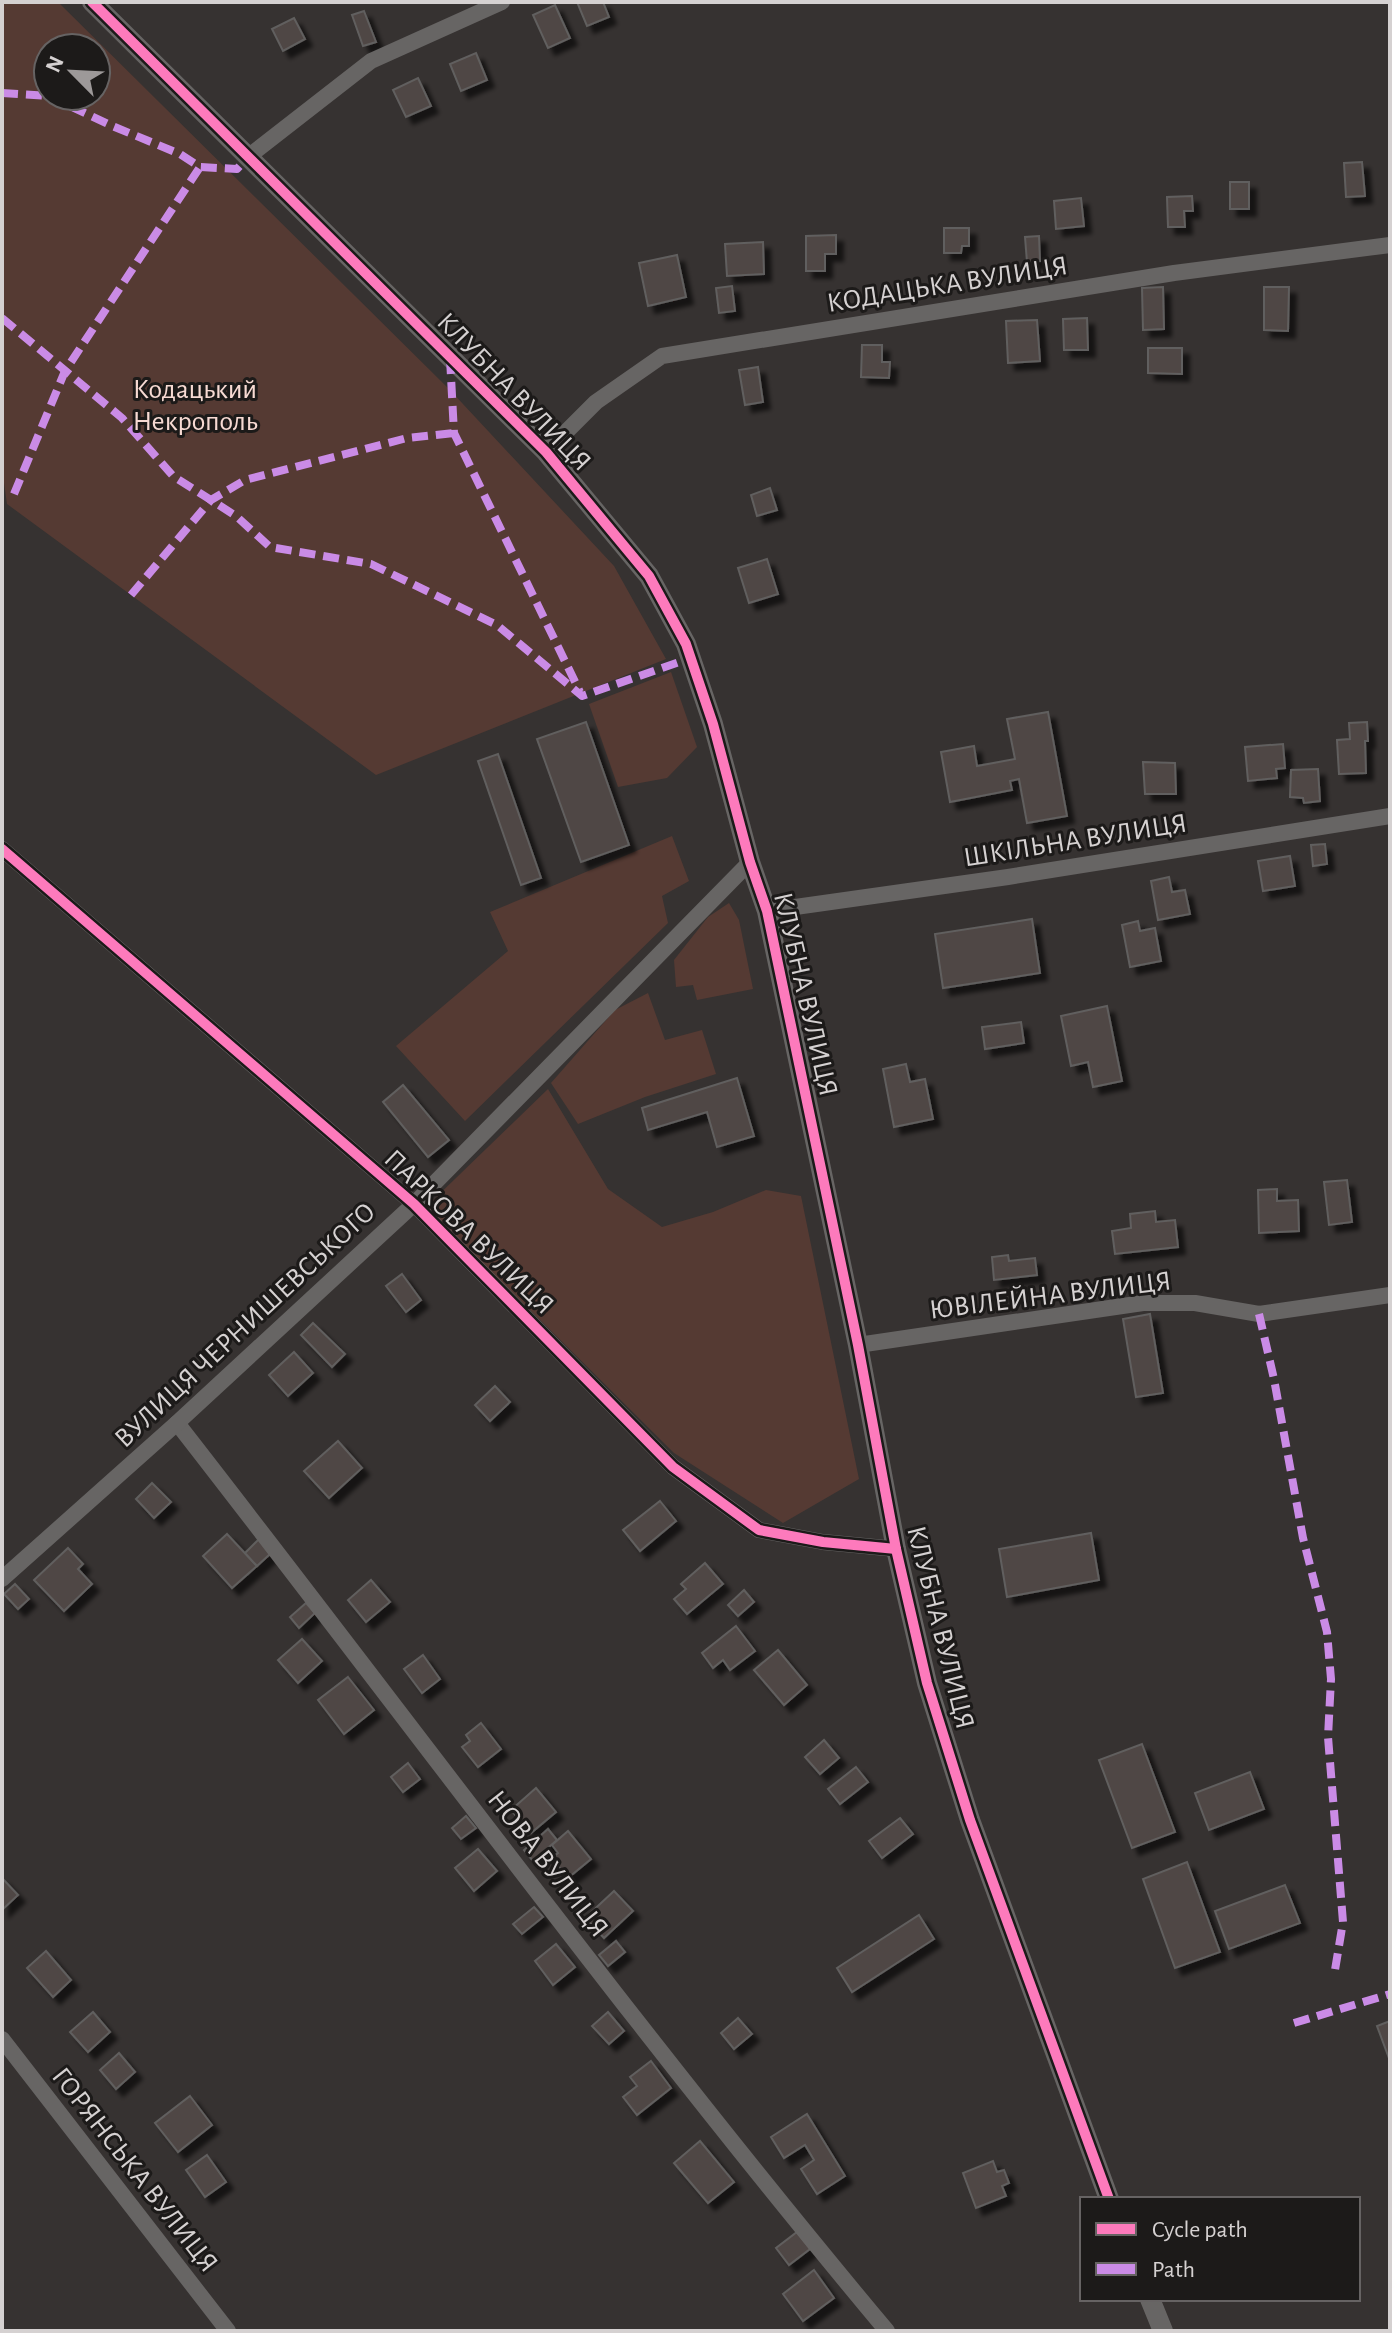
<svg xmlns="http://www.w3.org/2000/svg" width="1392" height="2333" font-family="'Alegreya Sans',sans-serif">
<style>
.green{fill:#553a33;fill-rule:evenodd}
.building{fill:#504745;stroke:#615f5e;stroke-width:2;filter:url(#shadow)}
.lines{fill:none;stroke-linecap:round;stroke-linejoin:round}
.minor{stroke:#676564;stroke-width:16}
.tertiary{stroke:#676564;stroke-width:20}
.quiet{stroke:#ca8be6;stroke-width:8;stroke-dasharray:16 8;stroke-linecap:butt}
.cycleway-casing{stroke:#1c1a19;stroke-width:15}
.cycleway{stroke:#fd7abc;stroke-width:10}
.labels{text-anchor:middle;stroke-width:6;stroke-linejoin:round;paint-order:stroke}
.street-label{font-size:28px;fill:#d5d1d1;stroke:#1c1a19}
.park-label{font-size:28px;fill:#f7dad3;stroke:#1c1a19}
</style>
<defs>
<filter id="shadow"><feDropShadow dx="7" dy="7" stdDeviation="2" flood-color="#0009"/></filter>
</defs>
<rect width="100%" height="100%" fill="#363231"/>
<g class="green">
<path d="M2 2H58L449 389 614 566 666 659 376 775 7 504 2 469ZM48 48H96V96H48Z"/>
<polygon points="671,672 697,747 667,778 618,787 589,704"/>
<polygon points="672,836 689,881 662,896 668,923 465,1121 396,1046 508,951 490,912"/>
<polygon points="729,903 739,920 753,989 697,1000 693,985 676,987 674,960 708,917"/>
<polygon points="648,993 665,1040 702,1030 716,1074 645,1097 578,1124 551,1083 615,1010"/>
<polygon points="548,1089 608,1189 662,1227 713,1212 766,1190 801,1196 859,1479 783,1523 674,1453 426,1207"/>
</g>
<g class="building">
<polygon points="577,2 603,2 609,17 587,26"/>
<polygon points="555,5 570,38 548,48 533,15"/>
<polygon points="364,11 376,42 363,46 352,15"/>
<polygon points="294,18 305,39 283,51 272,29"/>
<polygon points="476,53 487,80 461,91 450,64"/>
<polygon points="418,78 431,106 406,117 393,90"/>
<polygon points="1362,162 1365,196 1346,197 1344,163"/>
<rect x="1230" y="182" width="19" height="27"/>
<polygon points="1192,196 1193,211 1184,211 1185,227 1168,227 1167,197"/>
<polygon points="1081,198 1084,226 1056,229 1054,201"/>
<polygon points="944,228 969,228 969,246 962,246 961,253 944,253"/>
<polygon points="836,235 836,254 825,254 825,271 806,271 806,236"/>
<polygon points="1039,236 1040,261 1027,262 1025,237"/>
<polygon points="763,242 764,274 727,276 725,244"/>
<polygon points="677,255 686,297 648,306 639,263"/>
<polygon points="732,286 735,311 719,313 716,288"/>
<polygon points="1163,287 1164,329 1143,330 1142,288"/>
<polygon points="1264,287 1289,287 1288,331 1264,330"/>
<polygon points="1087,318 1088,350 1064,350 1063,319"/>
<polygon points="1037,320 1040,361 1008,363 1006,321"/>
<polygon points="862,345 882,345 882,362 890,362 889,378 861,377"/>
<polygon points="1148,348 1182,348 1182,374 1148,373"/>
<polygon points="758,367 763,402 745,405 739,370"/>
<polygon points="770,488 777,510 757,516 751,495"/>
<polygon points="767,559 778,594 749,603 738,568"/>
<polygon points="1048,712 1067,816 1027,823 1019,779 1010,781 1012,790 950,802 941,752 974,746 977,766 1015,759 1007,719"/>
<polygon points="586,722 629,845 581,862 537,739"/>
<polygon points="1367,722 1368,741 1365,741 1366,773 1339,774 1337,740 1350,739 1349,723"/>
<polygon points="1283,744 1285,768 1276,769 1277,778 1248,781 1245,747"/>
<polygon points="498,754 541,878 521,885 478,761"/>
<polygon points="1143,762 1175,763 1176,794 1145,794"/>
<polygon points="1318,769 1320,801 1304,803 1303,798 1290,797 1291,770"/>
<polygon points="1325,844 1327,864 1313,866 1311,845"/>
<polygon points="1290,856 1295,886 1263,891 1258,861"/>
<polygon points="1169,877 1172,892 1185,890 1190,914 1158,920 1151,881"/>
<polygon points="1032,919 1040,973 943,988 935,934"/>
<polygon points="1138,921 1140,931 1155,928 1161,961 1130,967 1122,925"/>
<polygon points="1107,1006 1122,1081 1093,1087 1088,1062 1071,1066 1061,1016"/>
<polygon points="1021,1022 1024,1043 985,1049 982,1027"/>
<polygon points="906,1064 910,1082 925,1079 933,1119 894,1127 883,1069"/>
<polygon points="737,1078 754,1136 717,1147 707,1112 648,1130 642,1108"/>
<polygon points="403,1085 449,1140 428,1157 383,1102"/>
<polygon points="1347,1180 1352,1222 1329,1225 1324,1182"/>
<polygon points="1277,1189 1277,1201 1298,1200 1299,1231 1259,1233 1258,1190"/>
<polygon points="1155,1211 1156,1222 1175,1220 1178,1247 1115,1254 1112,1231 1131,1228 1130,1214"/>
<polygon points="1008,1255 1009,1261 1035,1258 1037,1275 994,1280 992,1257"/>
<polygon points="402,1274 421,1300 406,1312 386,1286"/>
<polygon points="1150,1314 1163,1393 1136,1397 1123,1319"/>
<polygon points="313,1323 345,1354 332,1367 301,1335"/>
<polygon points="294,1352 313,1373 288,1396 269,1375"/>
<polygon points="495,1386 510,1402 490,1421 475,1405"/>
<polygon points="338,1441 362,1468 329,1498 304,1471"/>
<polygon points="152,1483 171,1502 154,1518 136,1499"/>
<polygon points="660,1501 676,1521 640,1551 623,1530"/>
<polygon points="1091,1533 1099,1580 1007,1597 999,1549"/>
<polygon points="227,1534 257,1566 232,1588 203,1556"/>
<polygon points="259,1539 270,1554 257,1566 245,1553"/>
<polygon points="68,1548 83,1564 78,1569 92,1584 64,1611 34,1580"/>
<polygon points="705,1563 723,1584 687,1614 674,1599 686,1589 681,1584"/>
<polygon points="371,1580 390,1602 366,1622 348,1600"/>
<polygon points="15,1584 29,1599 18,1609 4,1594"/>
<polygon points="744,1590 754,1602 738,1616 728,1605"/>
<polygon points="306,1603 315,1613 299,1628 290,1617"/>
<polygon points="736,1626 755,1651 730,1670 723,1660 713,1668 702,1653"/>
<polygon points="302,1639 322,1661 298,1683 278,1660"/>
<polygon points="778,1650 807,1685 784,1705 754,1670"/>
<polygon points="423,1655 440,1679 422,1693 404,1669"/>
<polygon points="348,1677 374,1710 344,1734 318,1700"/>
<polygon points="481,1723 501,1749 478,1767 462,1747 470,1741 466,1735"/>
<polygon points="824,1740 839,1758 820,1774 805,1757"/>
<polygon points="1142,1744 1175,1832 1132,1848 1099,1760"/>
<polygon points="408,1763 420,1779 403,1792 391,1777"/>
<polygon points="856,1767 868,1782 840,1804 828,1789"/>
<polygon points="1250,1772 1264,1809 1209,1830 1195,1793"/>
<polygon points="536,1788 556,1812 531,1833 511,1810"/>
<polygon points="466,1816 476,1828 461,1839 452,1828"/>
<polygon points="900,1818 913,1834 882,1858 869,1841"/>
<polygon points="548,1829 557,1840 533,1861 524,1850"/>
<polygon points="568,1831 591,1859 568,1878 552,1858 558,1853 552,1845"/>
<polygon points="478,1849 497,1871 474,1891 455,1868"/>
<polygon points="1187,1862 1220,1952 1175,1968 1143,1879"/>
<polygon points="2,1878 18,1895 2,1910"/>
<polygon points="1285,1885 1300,1923 1229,1949 1215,1911"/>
<polygon points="614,1891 633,1911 604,1938 585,1918"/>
<polygon points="534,1907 543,1917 522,1934 513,1924"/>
<polygon points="919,1915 934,1939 852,1992 837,1968"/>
<polygon points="616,1941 625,1952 608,1966 599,1955"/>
<polygon points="556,1944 575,1967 553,1985 535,1961"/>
<polygon points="46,1951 71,1980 53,1997 27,1968"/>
<polygon points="93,2012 110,2032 88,2052 70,2032"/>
<polygon points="608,2012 624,2031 609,2044 592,2026"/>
<polygon points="738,2018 752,2034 734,2049 721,2033"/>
<polygon points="1390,2021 1390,2061 1377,2026"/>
<polygon points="119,2053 135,2072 116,2089 100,2070"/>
<polygon points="651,2061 671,2088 637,2115 623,2097 637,2086 630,2077"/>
<polygon points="190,2096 212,2125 178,2152 155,2123"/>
<polygon points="807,2114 845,2176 817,2194 801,2169 814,2160 805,2145 784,2158 771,2137"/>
<polygon points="700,2141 734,2182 708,2203 674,2163"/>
<polygon points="207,2155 226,2182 205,2197 186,2170"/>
<polygon points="993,2161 997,2172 1004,2170 1009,2183 1002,2186 1006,2196 976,2208 963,2173"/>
<polygon points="797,2232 810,2249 789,2265 776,2248"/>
<polygon points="814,2270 834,2298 803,2321 783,2294"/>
</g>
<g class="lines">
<g class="minor">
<polyline points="249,156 371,61 502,2"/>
<polyline points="546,452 596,402 662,356 1174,273 1390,245"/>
<polyline points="2,849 414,1204 673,1467 759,1530 823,1542 896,1549"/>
<polyline points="767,911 1008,877 1390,816"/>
<polyline points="858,1345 1143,1303 1195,1303 1259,1314 1390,1295"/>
<path d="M177 1423C413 1726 640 2036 887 2331"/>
<polyline points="2,1579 177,1423 414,1204 750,862"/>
<polyline points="2,2039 228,2331"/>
</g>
<g class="tertiary">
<polyline points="92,2 546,452 649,576 686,644 713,724 750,862 767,911 858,1345 896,1549 927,1683 970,1820 1109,2199"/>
<polyline points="1150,2299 1163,2331"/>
</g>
<g class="quiet">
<polyline points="2,93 48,96"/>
<polyline points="49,96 110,125 180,154 200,167 237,169 249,156"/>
<polyline points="2,318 122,418 173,476 236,516 270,547 371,564 497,625 582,696 691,658"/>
<polyline points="450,358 454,433 580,692"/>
<polyline points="14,494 65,371 200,167"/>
<polyline points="131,595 211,500 245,480 407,438 454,433"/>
<polyline points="1259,1314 1274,1379 1303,1538 1327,1632 1331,1679 1328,1737 1343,1922 1335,1970"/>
<polyline points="1294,2023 1390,1994"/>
</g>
<defs>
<g id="cycleway">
<polyline points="92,2 546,452 649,576 686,644 713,724 750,862 767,911 858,1345 896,1549 927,1683 970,1820 1109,2199"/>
<polyline points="2,849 414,1204 673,1467 759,1530 823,1542 896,1549"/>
</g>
</defs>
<use href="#cycleway" class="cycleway-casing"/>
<use href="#cycleway" class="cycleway"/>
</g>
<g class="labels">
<g class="street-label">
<text transform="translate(947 283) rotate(-9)" y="10">КОДАЦЬКА ВУЛИЦЯ</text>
<text transform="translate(515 391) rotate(46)" y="10">КЛУБНА ВУЛИЦЯ</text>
<text transform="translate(1075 839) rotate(-9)" y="10">ШКІЛЬНА ВУЛИЦЯ</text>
<text transform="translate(807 994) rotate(77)" y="10">КЛУБНА ВУЛИЦЯ</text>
<text transform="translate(470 1231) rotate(44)" y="10">ПАРКОВА ВУЛИЦЯ</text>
<text transform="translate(1050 1294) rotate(-7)" y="10">ЮВІЛЕЙНА ВУЛИЦЯ</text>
<text transform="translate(244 1324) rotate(-43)" y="10">ВУЛИЦЯ ЧЕРНИШЕВСЬКОГО</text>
<text transform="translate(942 1627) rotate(76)" y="10">КЛУБНА ВУЛИЦЯ</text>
<text transform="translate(549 1863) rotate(52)" y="10">НОВА ВУЛИЦЯ</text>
<text transform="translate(136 2169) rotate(52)" y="10">ГОРЯНСЬКА ВУЛИЦЯ</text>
</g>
<g class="park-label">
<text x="195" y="398">Кодацький<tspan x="195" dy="32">Некрополь</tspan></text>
</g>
</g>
<rect width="1392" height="2333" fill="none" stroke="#d5d1d1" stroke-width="8"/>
<rect x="1080" y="2197" width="280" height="104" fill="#1c1a19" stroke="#666363" stroke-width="2"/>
<rect x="1096" y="2223" width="40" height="12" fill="#fd7abc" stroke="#666363" stroke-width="2"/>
<text x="1152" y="2237" font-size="24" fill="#d5d1d1">Cycle path</text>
<rect x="1096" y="2263" width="40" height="12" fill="#ca8be6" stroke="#666363" stroke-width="2"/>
<text x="1152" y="2277" font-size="24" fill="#d5d1d1">Path</text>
<g transform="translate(72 72) rotate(294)"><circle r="38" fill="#1c1a19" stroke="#666363" stroke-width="2"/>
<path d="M0-6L14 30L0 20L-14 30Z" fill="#9d9999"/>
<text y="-12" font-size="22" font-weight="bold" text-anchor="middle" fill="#d5d1d1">N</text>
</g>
</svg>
